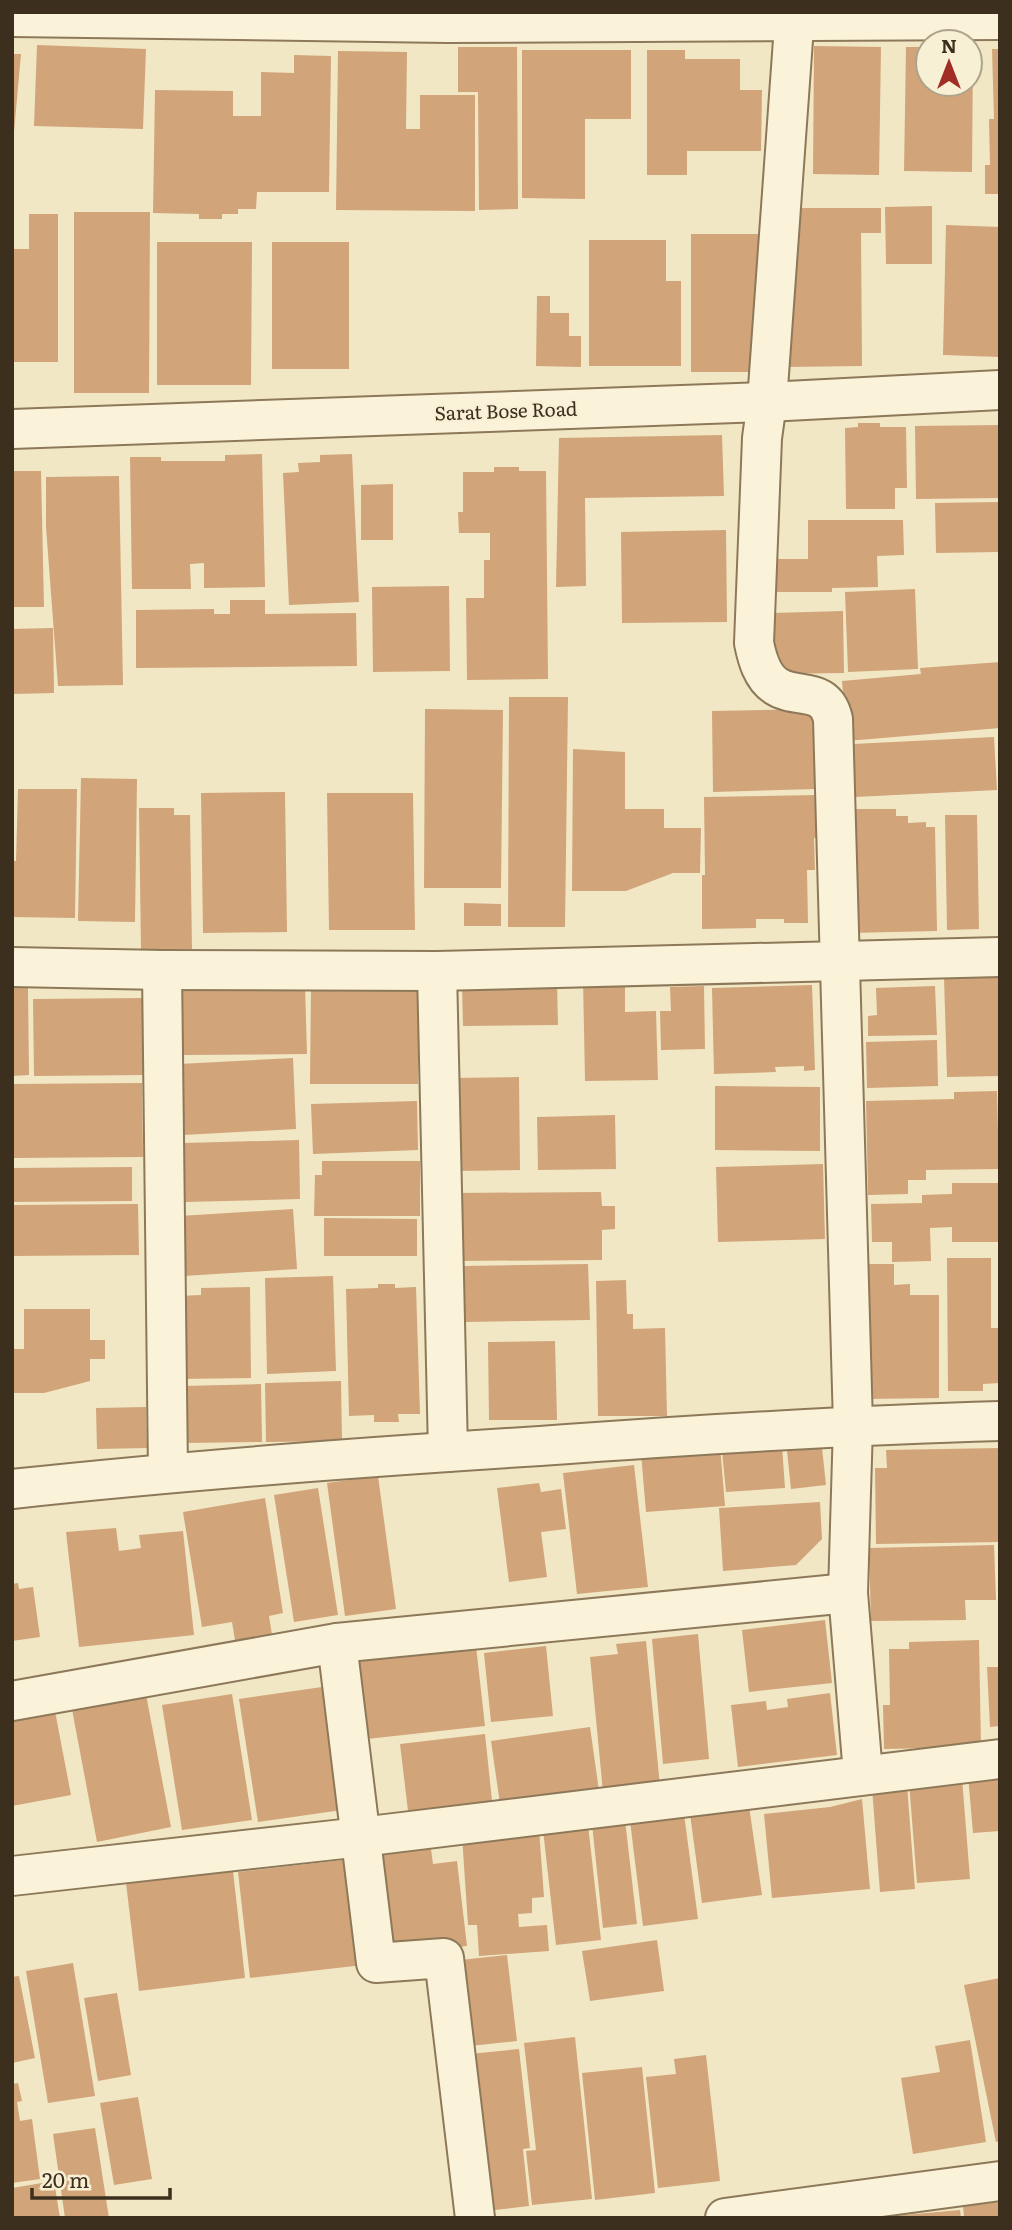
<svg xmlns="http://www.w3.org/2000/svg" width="1012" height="2230" font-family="Literata,serif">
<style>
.building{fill:#d1a479}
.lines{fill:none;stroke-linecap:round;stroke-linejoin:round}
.minor-casing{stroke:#8d795a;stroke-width:42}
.minor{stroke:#fbf3d9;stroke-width:38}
.labels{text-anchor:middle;stroke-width:5;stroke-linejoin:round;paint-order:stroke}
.street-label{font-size:19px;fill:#3d2f1e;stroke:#f8f0d5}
</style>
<rect width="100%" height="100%" fill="#f1e7c5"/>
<g class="building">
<polygon points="37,45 146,49 143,129 34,126"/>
<polygon points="814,46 881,47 879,175 813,174"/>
<polygon points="458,47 517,47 518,209 479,210 478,92 458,92"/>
<polygon points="906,47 928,47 928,84 970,84 970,47 973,47 972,172 904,171"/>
<polygon points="992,49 1000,49 1000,194 985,194 985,165 990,165 989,119 994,119"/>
<polygon points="522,50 631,50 631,119 585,119 585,199 522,198"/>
<polygon points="647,50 685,50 685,59 740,59 740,90 762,90 761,151 687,151 687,175 647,175"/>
<polygon points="338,51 407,52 406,129 420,129 420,95 475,95 475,211 336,210"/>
<polygon points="12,54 21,54 14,132 12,132"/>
<polygon points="294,55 331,56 329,192 257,192 256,209 238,209 238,214 222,214 222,219 199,219 199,214 153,213 155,90 233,91 233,116 261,116 261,72 294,73"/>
<polygon points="932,206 932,264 886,264 885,207"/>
<polygon points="795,208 881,208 881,233 861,233 862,366 786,367"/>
<polygon points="74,212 150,212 149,393 74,393"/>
<polygon points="29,214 58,214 58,362 12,362 12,249 29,249"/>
<polygon points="946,225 1000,227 1000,357 943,355"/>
<rect x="691" y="234" width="68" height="138"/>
<polygon points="589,240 666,240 666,281 681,281 681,366 589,366"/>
<polygon points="157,242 252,242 251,385 157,385"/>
<rect x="272" y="242" width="77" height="127"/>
<polygon points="537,296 550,296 550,313 569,313 569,336 581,336 581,367 536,366"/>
<polygon points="858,423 880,423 880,427 906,427 907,488 895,488 895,509 846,509 845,428 858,427"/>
<polygon points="1000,425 1000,498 916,499 915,426"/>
<polygon points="722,435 724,496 585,498 586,586 556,587 559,438"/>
<polygon points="262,454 265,587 204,588 204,563 190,564 191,589 132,589 130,457 161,457 161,461 225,461 225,455"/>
<polygon points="352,454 359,602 289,605 283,473 299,472 298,463 320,462 320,455"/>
<polygon points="494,467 519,467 519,471 546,471 548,679 467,680 466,598 484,598 484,560 490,560 490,533 459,533 458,512 463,512 463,472 494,472"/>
<polygon points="12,471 41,471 44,607 12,607"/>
<polygon points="119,476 123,685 58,686 46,527 46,477"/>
<polygon points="393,484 393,540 361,540 361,485"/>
<polygon points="998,502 998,552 936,553 935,503"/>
<polygon points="808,520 903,520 904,555 877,556 878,587 832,588 832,592 773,592 773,559 808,559"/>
<polygon points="726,530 727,622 622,623 621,532"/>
<polygon points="449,586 450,671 373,672 372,587"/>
<polygon points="915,589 918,669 848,672 845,592"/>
<polygon points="230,600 265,600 265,614 356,613 357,666 136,668 136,610 214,609 214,614 230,614"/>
<polygon points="843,611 844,673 775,674 773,613"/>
<polygon points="53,628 54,693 12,694 12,629"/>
<polygon points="1000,662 1000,728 847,741 842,681 921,674 920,668"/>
<polygon points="509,697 568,697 565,927 508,927"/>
<polygon points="425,709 503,710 501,888 424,888"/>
<polygon points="814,709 816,789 713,792 712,711"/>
<polygon points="994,737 997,790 855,797 853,744"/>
<polygon points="573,749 625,752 625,809 664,809 664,828 701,828 700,873 673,873 626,891 572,891"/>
<polygon points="81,778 137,779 135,922 78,921"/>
<polygon points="18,789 77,789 75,918 12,917 12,861 16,861"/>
<polygon points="285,792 287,932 203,933 201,793"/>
<polygon points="327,793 413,793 415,930 329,930"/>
<polygon points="819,795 820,838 814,838 815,870 807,870 808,923 784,923 784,919 756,919 756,928 702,929 702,875 705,875 704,797"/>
<polygon points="139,808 174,808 174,815 190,815 192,949 141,950"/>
<polygon points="848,809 896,809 896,816 908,816 908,823 926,822 926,827 935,827 937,931 850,933"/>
<polygon points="945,815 977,815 979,929 947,930"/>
<polygon points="464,903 501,904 501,926 464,926"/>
<polygon points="1000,975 1000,1076 947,1077 944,977"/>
<polygon points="625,976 625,1012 656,1011 658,1080 585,1081 583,978"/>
<polygon points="557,983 558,1025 463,1026 462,984"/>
<polygon points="305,985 307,1054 183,1055 183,986"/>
<polygon points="812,985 815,1070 804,1071 804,1066 775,1067 776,1072 714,1074 712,988"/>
<polygon points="704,986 705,1049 661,1050 660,1011 671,1011 670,987"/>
<polygon points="935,986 937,1035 868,1036 868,1016 877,1015 876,988"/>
<polygon points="311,987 419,988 418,1084 310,1084"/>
<polygon points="12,988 28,988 29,1075 12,1076"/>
<polygon points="146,998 146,1075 34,1076 33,999"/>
<polygon points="937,1040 938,1086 867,1088 866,1042"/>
<polygon points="293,1058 296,1129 183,1135 179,1064"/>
<polygon points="519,1077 520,1170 454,1171 453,1078"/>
<polygon points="142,1083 143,1157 12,1158 12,1084"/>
<polygon points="715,1086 820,1087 820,1151 715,1150"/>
<polygon points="997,1091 999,1169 926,1170 926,1180 908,1180 908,1194 868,1195 866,1101 954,1099 954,1092"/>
<polygon points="417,1101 418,1150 313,1154 311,1104"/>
<polygon points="615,1115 616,1169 538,1170 537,1117"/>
<polygon points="299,1140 300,1199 185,1202 184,1143"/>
<polygon points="322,1161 420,1161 420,1216 314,1216 315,1175 322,1175"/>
<polygon points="823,1164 825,1239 718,1242 716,1167"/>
<polygon points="132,1167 132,1201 12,1202 12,1168"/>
<polygon points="952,1183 1000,1183 1000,1242 952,1242 952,1227 930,1228 931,1261 892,1262 892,1242 872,1242 871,1204 922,1203 922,1195 952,1194"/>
<polygon points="601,1192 602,1206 615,1206 615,1229 602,1230 602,1260 454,1261 453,1193"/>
<polygon points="138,1204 139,1255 12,1256 12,1205"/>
<polygon points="293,1209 297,1269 183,1276 179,1216"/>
<polygon points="324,1218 417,1219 417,1256 324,1256"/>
<polygon points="947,1258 991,1258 991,1328 1000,1328 1000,1383 983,1384 983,1391 948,1391"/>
<polygon points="588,1264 590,1320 464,1322 464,1266"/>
<polygon points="864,1264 894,1264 894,1285 910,1284 910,1295 939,1295 939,1398 865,1399"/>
<polygon points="333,1276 336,1371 267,1374 265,1278"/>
<polygon points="626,1280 627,1314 633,1314 633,1329 665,1328 667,1416 598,1416 596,1281"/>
<polygon points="378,1284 395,1284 395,1288 416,1287 420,1414 398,1414 399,1422 374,1422 374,1415 349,1416 346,1289 378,1288"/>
<polygon points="250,1287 251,1378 179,1379 178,1296 201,1295 201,1288"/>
<polygon points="24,1309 90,1309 90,1340 105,1340 105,1359 90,1359 90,1381 44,1393 12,1393 12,1349 24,1349"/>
<polygon points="555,1341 557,1420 489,1420 488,1342"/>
<polygon points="341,1381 342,1441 266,1442 265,1383"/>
<polygon points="261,1384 262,1442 183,1443 183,1386"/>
<polygon points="146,1407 147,1448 97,1449 96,1408"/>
<polygon points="720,1446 725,1506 646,1512 641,1453"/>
<polygon points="782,1446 785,1488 726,1492 722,1451"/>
<polygon points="822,1448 826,1485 791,1489 787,1451"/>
<polygon points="1000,1448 1000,1542 876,1544 875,1468 887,1468 886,1450"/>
<polygon points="634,1465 648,1587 577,1594 563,1473"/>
<polygon points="378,1476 396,1609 345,1616 327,1483"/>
<polygon points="539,1483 541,1492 561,1489 566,1529 541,1532 547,1577 509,1582 497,1488"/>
<polygon points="318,1488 338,1615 294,1622 274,1495"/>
<polygon points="265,1498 283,1613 269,1616 272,1635 235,1640 232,1622 202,1627 183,1512"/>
<polygon points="820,1502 822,1539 796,1565 723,1571 719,1508"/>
<polygon points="116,1528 119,1551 141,1548 139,1535 183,1531 194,1635 79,1647 66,1532"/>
<polygon points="994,1545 996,1600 965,1600 966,1620 871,1621 869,1548"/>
<polygon points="18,1583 19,1589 33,1587 40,1637 12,1641 12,1584"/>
<polygon points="825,1620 832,1683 749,1692 742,1630"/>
<polygon points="698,1634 709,1759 663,1764 652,1639"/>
<polygon points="979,1640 981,1747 884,1749 883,1705 890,1705 889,1649 909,1649 909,1642"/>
<polygon points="646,1641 660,1786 603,1792 590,1657 618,1654 616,1644"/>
<polygon points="476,1646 485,1726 367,1739 358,1660"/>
<polygon points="546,1646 553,1716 491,1722 484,1653"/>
<polygon points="987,1667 1000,1667 1000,1726 990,1727"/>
<polygon points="322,1687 342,1810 258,1822 239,1699"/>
<polygon points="145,1689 171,1827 97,1842 71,1704"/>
<polygon points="830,1693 837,1755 738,1767 731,1705 766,1701 767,1710 788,1707 787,1699"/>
<polygon points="232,1694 252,1820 182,1830 162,1705"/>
<polygon points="54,1706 71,1795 12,1806 12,1714"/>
<polygon points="590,1727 599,1791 500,1804 491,1741"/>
<polygon points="485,1734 493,1810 409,1819 400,1744"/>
<polygon points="1000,1773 1000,1831 973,1833 968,1775"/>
<polygon points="962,1778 970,1879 917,1883 909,1782"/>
<polygon points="907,1785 915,1889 880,1892 872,1788"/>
<polygon points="862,1799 870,1889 772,1898 764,1814 830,1807"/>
<polygon points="749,1806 762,1895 702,1903 690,1814"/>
<polygon points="684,1814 698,1919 643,1926 630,1821"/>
<polygon points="625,1820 637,1924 603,1928 592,1824"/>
<polygon points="588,1825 601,1940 556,1945 543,1830"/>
<polygon points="539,1829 544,1897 532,1898 532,1913 518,1914 519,1927 547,1925 549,1951 479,1956 477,1925 468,1925 462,1836"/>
<polygon points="407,1844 408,1851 431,1849 433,1864 457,1861 467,1946 386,1955 373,1848"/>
<polygon points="351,1859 363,1965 250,1978 238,1872"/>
<polygon points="233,1871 245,1978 139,1991 126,1883"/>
<polygon points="657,1940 664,1991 590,2001 582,1951"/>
<polygon points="507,1955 517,2041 460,2047 451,1961"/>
<polygon points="73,1963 95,2096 48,2103 26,1971"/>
<polygon points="19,1976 35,2058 12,2063 12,1977"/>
<polygon points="1000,1978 1000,2141 996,2142 964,1985"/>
<polygon points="117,1993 131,2075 98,2081 84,1998"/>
<polygon points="575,2037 592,2199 532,2205 526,2151 536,2150 524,2043"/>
<polygon points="970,2040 986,2142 913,2154 901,2078 940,2072 935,2046"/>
<polygon points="519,2049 530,2148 523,2149 529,2206 478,2212 460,2055"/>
<polygon points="706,2055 720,2181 658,2188 646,2077 676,2074 674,2059"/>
<polygon points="642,2067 655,2193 595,2200 582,2073"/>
<polygon points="18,2083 22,2101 17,2102 20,2121 32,2119 40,2179 12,2183 12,2084"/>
<polygon points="138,2097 152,2179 114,2185 100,2103"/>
<polygon points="95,2128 109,2218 65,2218 53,2134"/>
<polygon points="54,2181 60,2218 12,2218 12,2188"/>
<polygon points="1000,2202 1000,2218 964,2218 963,2206"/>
<polygon points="960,2210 961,2218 893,2218 893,2216"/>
</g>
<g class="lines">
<defs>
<g id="minor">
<path d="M795 12 767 402 762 438 754 643C757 658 762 677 776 686 797 700 825 685 833 719L853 1425 848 1593 863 1774"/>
<polyline points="12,17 448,23 1000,20"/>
<polyline points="12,429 767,402 1000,390"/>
<polyline points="12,967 162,970 437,971 1000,957"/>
<polyline points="162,970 168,1472"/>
<polyline points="437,971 448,1452"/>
<path d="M12 1489C188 1470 364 1457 540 1446 693 1435 846 1425 1000 1421"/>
<polyline points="337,1643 376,1963 444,1958 475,2218"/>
<polyline points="12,1701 337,1643 848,1593"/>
<polyline points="12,1876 361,1837 1000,1759"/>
<polyline points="725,2218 1000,2181"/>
</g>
</defs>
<use href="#minor" class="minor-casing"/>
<use href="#minor" class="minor"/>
</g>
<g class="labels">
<g class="street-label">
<text transform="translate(506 411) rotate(-2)" y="7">Sarat Bose Road</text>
</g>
</g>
<rect width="1012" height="2230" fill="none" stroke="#3d2f1e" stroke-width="28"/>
<g transform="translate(949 63)"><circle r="33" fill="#f8f0d5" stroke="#ada38c" stroke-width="2"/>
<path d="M0-5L12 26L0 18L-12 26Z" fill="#a02e26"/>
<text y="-10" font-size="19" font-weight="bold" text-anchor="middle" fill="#3d2f1e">N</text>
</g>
<path d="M32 2188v10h138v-10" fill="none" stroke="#3d2f1e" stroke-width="3.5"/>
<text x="42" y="2188" font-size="21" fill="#3d2f1e" stroke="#f8f0d5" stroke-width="5" paint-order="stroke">20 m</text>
</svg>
